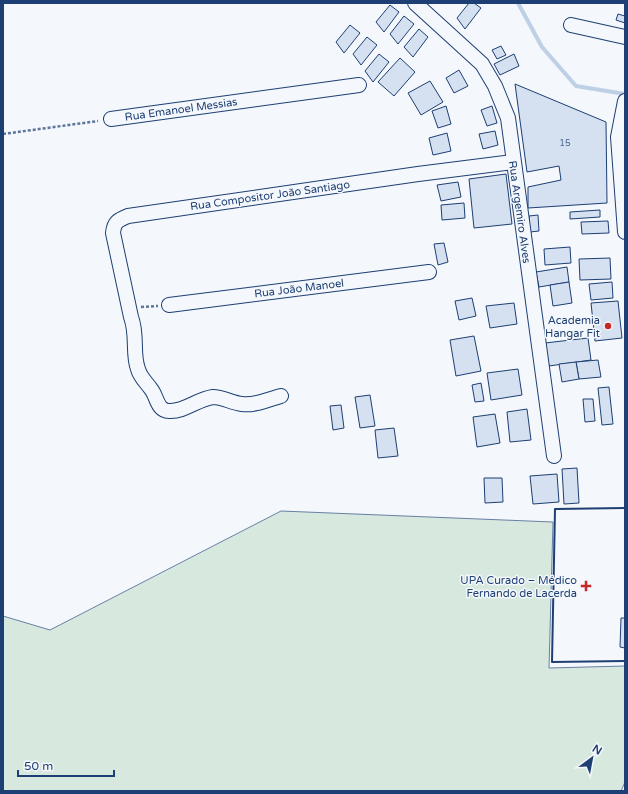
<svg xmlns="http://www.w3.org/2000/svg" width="628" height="794" font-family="'Varela Round',sans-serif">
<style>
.green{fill:#d7e8df;stroke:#687fa3}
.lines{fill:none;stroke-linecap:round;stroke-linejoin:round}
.stream{stroke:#bed0e5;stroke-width:4}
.building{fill:#d5e0f0;stroke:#1d3f73}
.minor-casing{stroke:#1d3f73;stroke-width:16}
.path{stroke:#5e769c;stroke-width:2.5;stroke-dasharray:3 2;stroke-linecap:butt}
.minor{stroke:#f4f7fb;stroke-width:14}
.wall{stroke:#1d3f73;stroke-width:2}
.poi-dot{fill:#c62828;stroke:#f4f7fb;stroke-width:1.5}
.labels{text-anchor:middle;stroke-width:3;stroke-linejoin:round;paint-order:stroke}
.number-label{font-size:9px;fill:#4b6792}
.street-label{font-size:11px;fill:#1d3f73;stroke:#f4f7fb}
.poi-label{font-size:11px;fill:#1d3f73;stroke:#f4f7fb;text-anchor:end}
</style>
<rect width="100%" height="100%" fill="#f4f7fb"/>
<polygon class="green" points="281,511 553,522 549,668 625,666 625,782 621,791 3,791 3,616 50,630"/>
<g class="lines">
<polyline class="stream" points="518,3 542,47 576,86 625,94"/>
</g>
<g class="building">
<polygon points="469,3 474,3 481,8 465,29 457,18"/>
<polygon points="390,5 399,12 384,32 376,22"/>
<polygon points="618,14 625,16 625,23 616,20"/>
<polygon points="404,16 414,24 398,44 390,34"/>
<polygon points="350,25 360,33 344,53 336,42"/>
<polygon points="419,29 428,37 413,57 404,47"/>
<polygon points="367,37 377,45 361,65 353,54"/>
<polygon points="501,46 506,55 497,59 492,50"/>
<polygon points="379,54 389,62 373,82 365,71"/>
<polygon points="514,54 519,66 500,75 494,64"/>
<polygon points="400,58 415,72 394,96 378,82"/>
<polygon points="459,70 468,86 454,93 446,78"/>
<polygon points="430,81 443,102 421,115 408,93"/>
<polygon points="515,84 606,122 607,203 528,208 528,187 561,180 559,166 527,172"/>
<polygon points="446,106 451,124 438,128 432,111"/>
<polygon points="492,106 497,123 487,126 481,110"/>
<polygon points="495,131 498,145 483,149 479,134"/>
<polygon points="447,133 451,151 433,155 429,138"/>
<polygon points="506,174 512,224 474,228 469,179"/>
<polygon points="458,182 461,197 441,201 437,185"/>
<polygon points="464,203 465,218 442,220 441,205"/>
<polygon points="600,210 600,217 570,219 570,212"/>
<polygon points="538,215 539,231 530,232 529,216"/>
<polygon points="608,221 609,233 582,234 581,222"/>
<polygon points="444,243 448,262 438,265 434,244"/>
<polygon points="570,247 571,263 545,265 544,249"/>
<polygon points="610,258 611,279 580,280 579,259"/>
<polygon points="567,267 569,282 539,287 536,272"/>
<polygon points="569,282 572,303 553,306 550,285"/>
<polygon points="612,282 613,298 591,300 589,284"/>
<polygon points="472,298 476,316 459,320 455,301"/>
<polygon points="618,301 622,338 595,341 591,303"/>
<polygon points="514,303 517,324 490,328 486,306"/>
<polygon points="474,336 481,371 456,376 450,340"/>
<polygon points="588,338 591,360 549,366 545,343"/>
<polygon points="598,360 601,377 579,379 576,362"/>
<polygon points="576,362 579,379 562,382 559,364"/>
<polygon points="518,369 522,395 491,400 487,373"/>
<polygon points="481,383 484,401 475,402 472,385"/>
<polygon points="609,387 613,424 602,425 598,388"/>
<polygon points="370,395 375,426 360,428 355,397"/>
<polygon points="583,399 593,399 595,421 585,422"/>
<polygon points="341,405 344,428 333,430 330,406"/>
<polygon points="527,409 531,440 510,442 507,412"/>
<polygon points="495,414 500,443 477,447 473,417"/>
<polygon points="394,428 398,456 378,458 375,430"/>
<polygon points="577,468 579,503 564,504 562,469"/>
<polygon points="557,474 559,502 533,504 530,476"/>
<polygon points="484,478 502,478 503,502 485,503"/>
<polygon points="621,618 625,618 625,648 620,647"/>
</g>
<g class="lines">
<defs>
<g id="minor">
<polyline points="415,3 482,64 495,86 508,118 554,456"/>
<polyline points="571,25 625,37"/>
<polyline points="625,101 618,137 625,232"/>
<polyline points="111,119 359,85"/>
<polyline points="169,305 429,272"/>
<path d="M281 396C269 399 255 406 242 404 232 403 223 397 213 397 197 399 185 412 169 411 157 411 157 396 151 389 146 382 140 377 138 369 132 353 138 336 131 317L113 233C114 222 118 220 128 216L418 174 513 162"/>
</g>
</defs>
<use href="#minor" class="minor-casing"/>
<g class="path">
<polyline points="3,134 98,121"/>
<polyline points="141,307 158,306"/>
</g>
<use href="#minor" class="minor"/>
<polyline class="wall" points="625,508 555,509 552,662 625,661"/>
</g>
<g class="poi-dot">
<circle cx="608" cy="326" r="4"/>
<path d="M584 580h4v4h4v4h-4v4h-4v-4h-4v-4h4z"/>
</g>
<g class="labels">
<g class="number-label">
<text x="565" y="146">15</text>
</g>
<g class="street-label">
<text transform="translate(181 109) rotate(-8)" y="4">Rua Emanoel Messias</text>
<text transform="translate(270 195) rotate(-8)" y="4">Rua Compositor João Santiago</text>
<text transform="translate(520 212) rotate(82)" y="4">Rua Argemiro Alves</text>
<text transform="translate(299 288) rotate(-7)" y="4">Rua João Manoel</text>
</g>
<g class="poi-label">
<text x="600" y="324">Academia<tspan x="600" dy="13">Hangar Fit</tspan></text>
<text x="577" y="584">UPA Curado – Médico<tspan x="577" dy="13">Fernando de Lacerda</tspan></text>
</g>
</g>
<rect width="628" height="794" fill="none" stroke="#1d3f73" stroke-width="8"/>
<g transform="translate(592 758) rotate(32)" stroke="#f4f7fb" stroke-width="3" paint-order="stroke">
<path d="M0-3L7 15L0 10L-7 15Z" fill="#1d3f73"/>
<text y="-6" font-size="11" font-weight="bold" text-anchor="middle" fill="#1d3f73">N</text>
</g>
<path d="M18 770v6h96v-6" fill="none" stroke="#1d3f73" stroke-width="2"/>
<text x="24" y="770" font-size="12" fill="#1d3f73" stroke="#f4f7fb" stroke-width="3" paint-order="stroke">50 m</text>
</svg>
